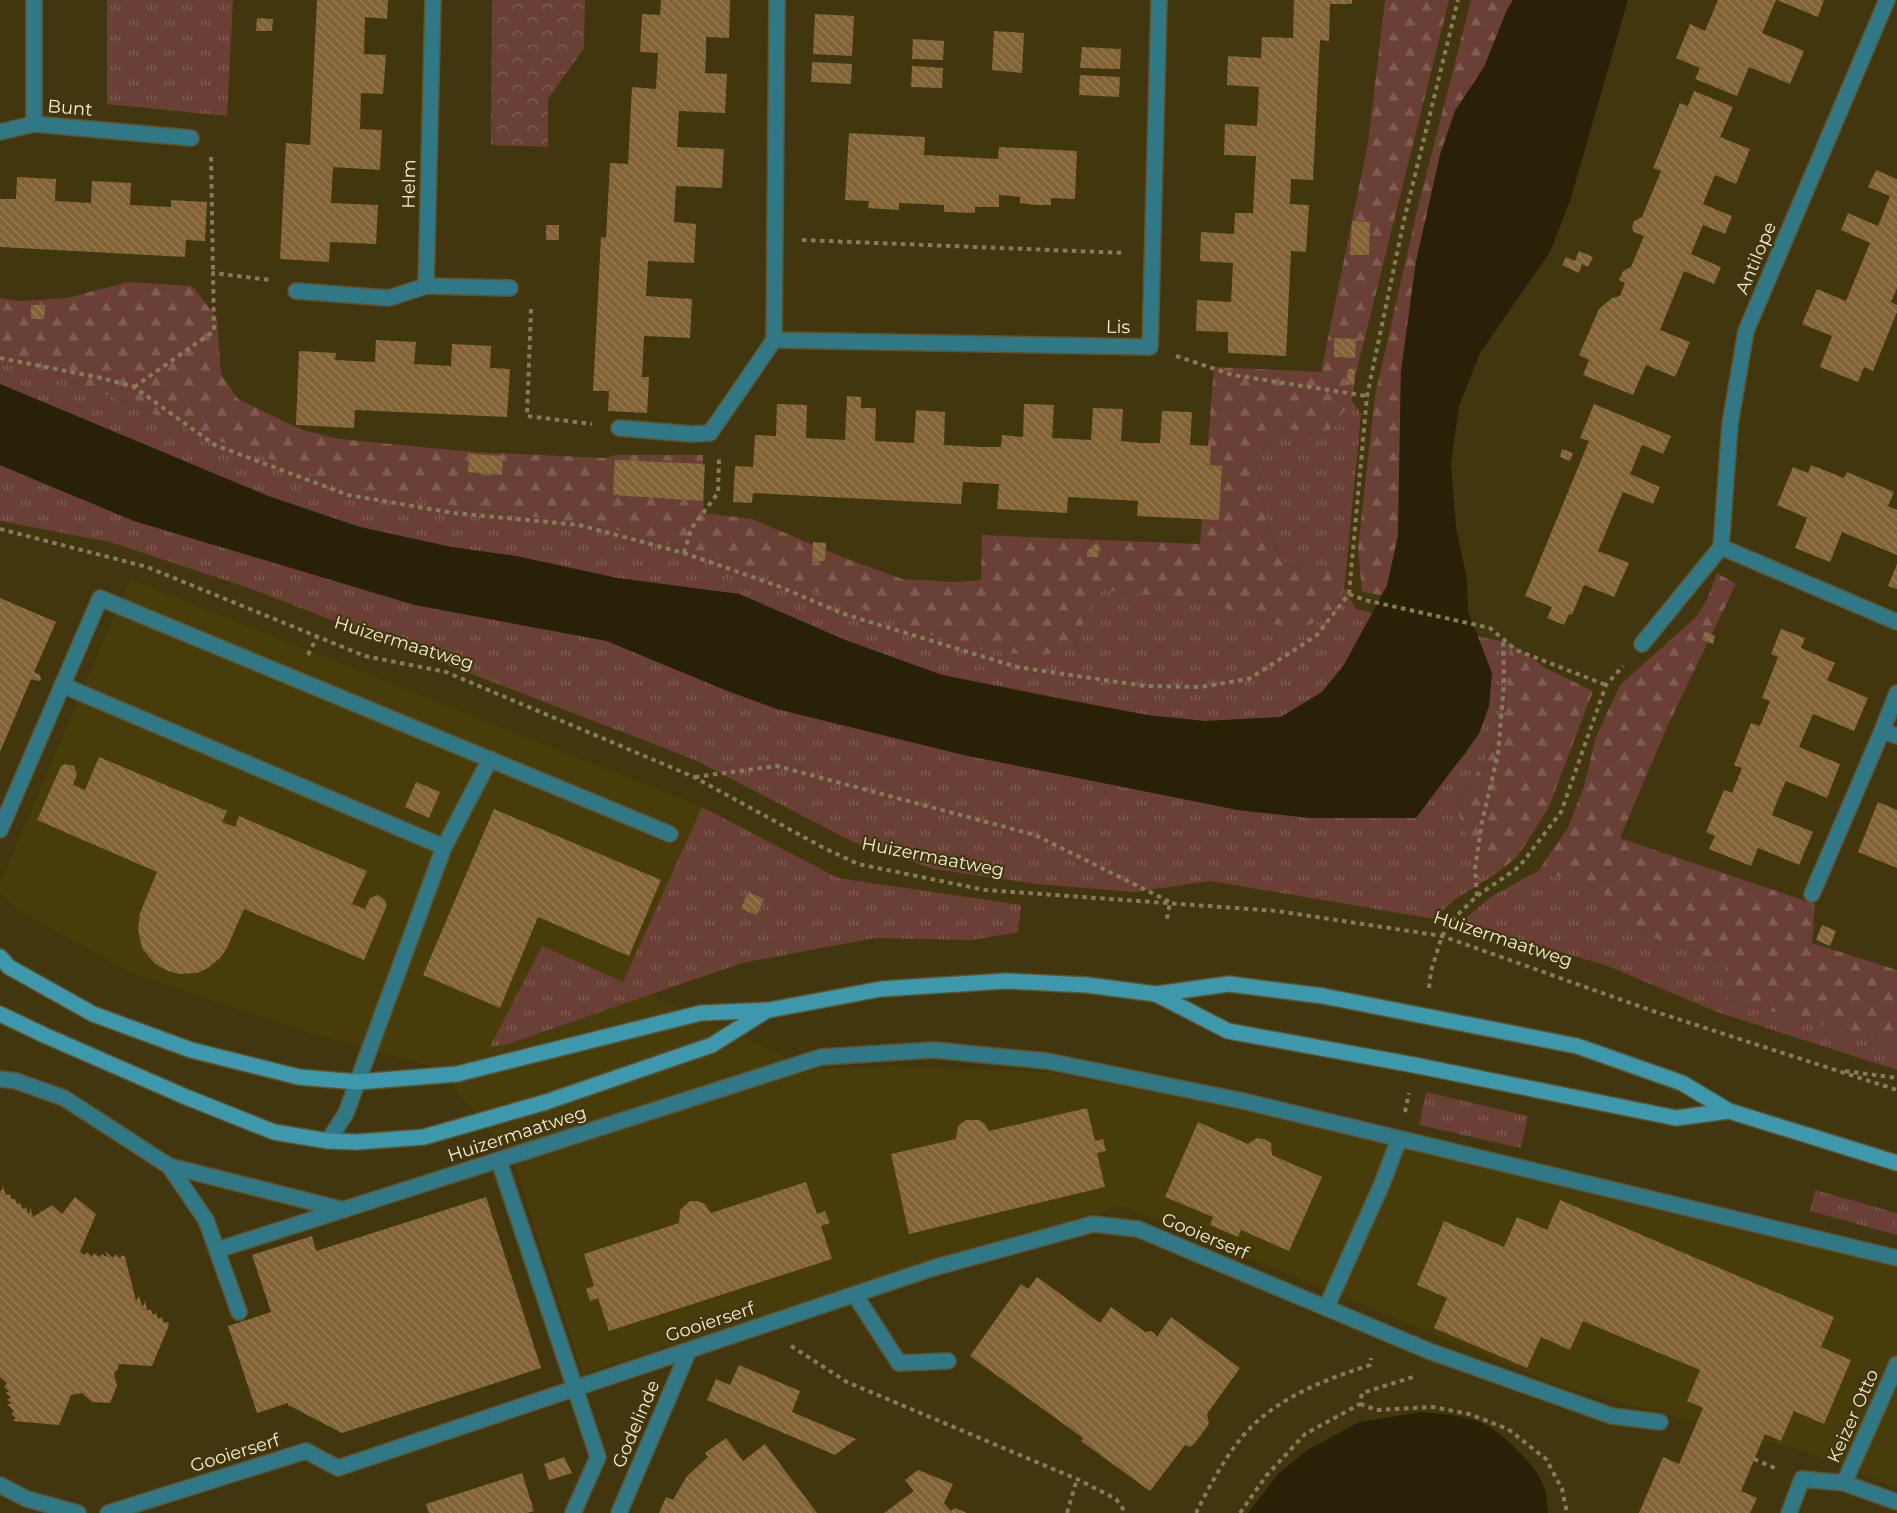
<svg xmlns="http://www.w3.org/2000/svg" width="1897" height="1513" font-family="Montserrat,sans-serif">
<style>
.built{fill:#483c0b}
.grass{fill:url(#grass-tufts)}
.forest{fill:url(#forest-firs)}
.park{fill:url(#park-crowns)}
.water{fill:#282007}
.building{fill:url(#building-back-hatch)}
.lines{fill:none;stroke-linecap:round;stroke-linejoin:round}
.lane-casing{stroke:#5f532e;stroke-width:18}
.street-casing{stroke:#5f532e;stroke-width:18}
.secondary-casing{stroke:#5f532e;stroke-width:18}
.path{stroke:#877c5a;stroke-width:4;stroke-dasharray:4.5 4.5;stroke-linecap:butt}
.lane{stroke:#307886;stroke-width:15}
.street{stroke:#307886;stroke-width:15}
.secondary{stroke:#3c98aa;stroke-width:15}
.labels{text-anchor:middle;stroke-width:4.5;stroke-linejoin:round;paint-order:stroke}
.street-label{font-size:18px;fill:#f6eed3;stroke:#42360f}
</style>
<defs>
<pattern id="grass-tufts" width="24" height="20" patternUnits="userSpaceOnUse" patternTransform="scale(1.5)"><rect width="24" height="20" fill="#6a3f35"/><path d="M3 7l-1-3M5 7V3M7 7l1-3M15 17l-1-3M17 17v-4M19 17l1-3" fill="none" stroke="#805b51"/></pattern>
<pattern id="forest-firs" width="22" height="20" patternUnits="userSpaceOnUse" patternTransform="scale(1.5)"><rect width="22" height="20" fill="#6a3f35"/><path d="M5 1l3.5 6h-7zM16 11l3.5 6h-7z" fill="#805b51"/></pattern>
<pattern id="park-crowns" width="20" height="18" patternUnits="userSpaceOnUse" patternTransform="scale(1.5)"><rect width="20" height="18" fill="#6a3f35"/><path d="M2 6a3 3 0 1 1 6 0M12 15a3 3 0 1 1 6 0" fill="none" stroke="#805b51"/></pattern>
<pattern id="building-back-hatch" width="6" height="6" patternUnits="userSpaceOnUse" patternTransform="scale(1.5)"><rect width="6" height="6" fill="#826237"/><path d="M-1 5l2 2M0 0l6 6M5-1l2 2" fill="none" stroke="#947953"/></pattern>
</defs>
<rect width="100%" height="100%" fill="#42360f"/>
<polygon class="built" points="130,579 702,807 623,982 813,1069 891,1066 1048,1072 1214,1103 1341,1132 1820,1246 1897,1268 1897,1488 1798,1449 1556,1385 1123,1206 970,1248 583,1374 513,1159 438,1068 316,1035 131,973 15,908 0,892 0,883"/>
<g class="grass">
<polygon points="107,0 233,0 227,116 107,104"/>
<polygon points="0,351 219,441 447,505 610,528 770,574 1074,650 1091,600 1104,590 1203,601 1283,627 1302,627 1327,619 1344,588 1356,609 1372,613 1344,665 1322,692 1281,717 1204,721 1147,715 942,675 845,640 739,594 617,578 516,556 451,547 359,527 268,496 0,384"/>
<polygon points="1352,401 1361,414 1346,571 1280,561 1271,537 1256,461 1277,427 1326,435"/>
<path d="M0 465 134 521 415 605 607 641 725 690 777 709 964 755 1238 810 1310 818 1445 778 1467 752 1492 673 1477 636 1510 643 1505 714 1493 747 1457 804C1462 834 1475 851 1494 875L1454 900 1434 919 1211 881 1135 892 1036 884 934 869 853 842 695 760 249 588 110 542 0 521Z"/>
<polygon points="702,807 838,878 1021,905 1018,932 972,940 875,938 742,963 505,1045 490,1047 542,946 623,982"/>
<polygon points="1538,871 1595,886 1637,927 1650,936 1726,964 1726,999 1897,1045 1897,1070 1717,1012 1605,965 1460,923 1492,896"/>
<polygon points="1426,1092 1528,1116 1521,1148 1419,1125"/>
<polygon points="1815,1190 1897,1213 1897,1235 1810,1211"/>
</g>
<g class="forest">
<polygon points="1385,0 1449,0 1356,373 1352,401 1326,435 1277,427 1256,461 1271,537 1280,561 1346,571 1344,588 1327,619 1302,627 1283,627 1203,601 1104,590 1091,600 1074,650 1036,656 964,647 770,574 610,528 447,505 344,485 219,441 0,351 0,298 21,301 67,298 128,282 192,286 217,318 221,375 238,399 302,430 339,439 473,452 606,458 615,455 703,455 704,513 752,519 842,557 902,579 956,582 981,580 982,535 1200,544 1214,367 1321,372 1368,143"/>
<polygon points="1471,0 1513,0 1507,10 1484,67 1455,111 1440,155 1416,262 1401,371 1398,536 1387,586 1381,595 1362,592 1358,547 1375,396 1416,215"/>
<polygon points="1717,573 1736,584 1667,727 1620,838 1815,904 1812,943 1897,970 1897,1045 1726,999 1726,964 1650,936 1637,927 1595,886 1538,871 1568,828 1584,786 1596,737 1620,685 1696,617 1707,600"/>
<path d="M1510 643 1547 669 1593 691 1548 809 1517 857 1494 875C1475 851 1462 834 1457 804L1493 747 1505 714Z"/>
</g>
<polygon class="park" points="492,0 585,0 584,48 548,99 548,147 491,145"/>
<g class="water">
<polygon points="1513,0 1628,0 1570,201 1550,252 1480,353 1459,406 1451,463 1456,528 1467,579 1468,611 1492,673 1489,706 1479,734 1416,818 1310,818 1238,810 964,755 777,709 725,690 607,641 415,605 134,521 0,465 0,384 268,496 360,527 451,547 516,556 617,578 739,594 845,640 942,675 1055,698 1147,715 1204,721 1281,717 1322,692 1344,665 1387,586 1398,536 1401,371 1416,262 1440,155 1455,111 1484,67 1507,10"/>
<path d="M1422 1412C1442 1414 1464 1415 1482 1423 1503 1433 1539 1467 1545 1490 1547 1497 1547 1505 1548 1513H1248L1279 1473 1306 1451 1359 1422Z"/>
</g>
<g class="building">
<polygon points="317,0 388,0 387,19 365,17 364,54 386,55 383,94 361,93 360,129 382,130 380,170 333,167 331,203 378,205 376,244 330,242 329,262 280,259 286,143 310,145"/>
<polygon points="661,0 730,0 729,38 706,37 706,55 705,73 727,74 725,113 679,111 677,147 724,149 722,188 676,186 674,222 696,224 694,263 648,261 646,296 692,299 690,338 644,336 642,377 649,377 647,413 608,411 609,391 593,391 601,237 606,238 610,163 628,164 632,87 656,89 658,53 640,52 642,14 660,15"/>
<polygon points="1294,0 1352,0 1352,4 1330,4 1329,41 1320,40 1313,180 1291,179 1290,204 1309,205 1306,252 1291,251 1286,356 1228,353 1228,332 1196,331 1197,300 1231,302 1233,263 1200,261 1201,232 1234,234 1235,213 1253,213 1256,156 1224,155 1225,124 1257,126 1259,87 1227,85 1228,56 1261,58 1262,37 1293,38"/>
<polygon points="1718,0 1776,0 1762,33 1804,51 1790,84 1749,67 1737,96 1695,79 1700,68 1676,58 1690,24 1705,31"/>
<polygon points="1777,0 1824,0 1818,17"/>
<polygon points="815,14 854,16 852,56 813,54"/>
<polygon points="257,18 273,19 272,31 256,31"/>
<polygon points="994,31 1024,33 1022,73 992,70"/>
<polygon points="913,39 944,41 943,60 912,59"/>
<polygon points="1082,47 1121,49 1120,69 1080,68"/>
<polygon points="812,62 852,64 851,84 811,82"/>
<polygon points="912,66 943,68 942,88 911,87"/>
<polygon points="1080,75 1120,77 1119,97 1079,95"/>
<polygon points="1694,91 1733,107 1720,137 1750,149 1736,184 1715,175 1703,204 1732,216 1725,234 1703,225 1691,254 1721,267 1714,284 1684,271 1660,330 1690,342 1675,377 1646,365 1633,395 1583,375 1589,360 1579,355 1599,309 1612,298 1620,296 1625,283 1619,280 1623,271 1631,267 1644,236 1634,232 1632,227 1634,221 1642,217 1661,171 1653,168 1680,103 1688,106"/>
<polygon points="849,133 925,137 924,155 998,159 999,147 1077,151 1075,199 1051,198 1051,205 1035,205 1020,203 1020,197 999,195 999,207 975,207 975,213 944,212 944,205 899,203 899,210 868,208 869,201 845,200"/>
<polygon points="1876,170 1897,179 1897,288 1891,302 1897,305 1897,312 1873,371 1864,367 1858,382 1820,367 1832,336 1802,324 1817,289 1846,301 1870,243 1841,230 1848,213 1878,226 1890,196 1868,187"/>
<polygon points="17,177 56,179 55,201 91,203 92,181 131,183 130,205 171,207 171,200 207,202 205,241 186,240 185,257 0,247 0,199 16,199"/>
<polygon points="1352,221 1370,222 1369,255 1350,255"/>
<rect x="546" y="225" width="13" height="15"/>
<polygon points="1579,251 1593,257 1588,267 1582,264 1579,273 1562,265 1566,257 1575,261"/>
<polygon points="31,305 45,305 44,319 31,319"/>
<polygon points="1334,338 1356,339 1355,358 1334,357"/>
<polygon points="376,340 416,342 414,364 433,365 451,366 452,344 491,346 490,368 510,369 507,417 355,410 354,428 296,425 299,351 336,353 335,360 375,362"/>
<polygon points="1348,369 1355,369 1354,385 1346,384"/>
<polygon points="847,396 861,397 861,408 876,408 875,441 914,443 916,410 945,412 944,445 982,447 1001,447 1002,435 1023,437 1024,404 1054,405 1052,438 1072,439 1091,440 1093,408 1123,409 1121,441 1141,443 1160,443 1162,411 1192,412 1190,445 1211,446 1210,465 1222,466 1219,520 1137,516 1138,501 1068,497 1067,513 997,509 999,484 963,482 961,504 753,493 752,503 733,502 735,466 753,467 755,435 776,436 777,404 807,405 806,438 845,440"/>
<polygon points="1594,404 1671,436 1663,454 1642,445 1630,474 1660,487 1653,504 1623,492 1598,551 1629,563 1614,597 1584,585 1572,615 1569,614 1564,625 1547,618 1552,607 1525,596 1589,441 1580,438"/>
<polygon points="1562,449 1573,453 1570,461 1560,457"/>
<polygon points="469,454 503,456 502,475 468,472"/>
<polygon points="615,460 705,464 703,501 613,495"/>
<polygon points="1811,465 1844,478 1847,472 1894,492 1888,506 1897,510 1897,555 1842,532 1830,562 1795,548 1807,518 1777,505 1793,467 1808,473"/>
<polygon points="813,542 826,543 825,561 812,561"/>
<polygon points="1094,545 1099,545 1098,557 1087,557 1087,551"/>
<polygon points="1897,564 1897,589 1888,586"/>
<polygon points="0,598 56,622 34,672 40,675 41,680 38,681 31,679 0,752"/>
<polygon points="1781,629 1805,638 1801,648 1835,663 1827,680 1868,698 1854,731 1813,714 1799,747 1840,764 1827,798 1786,781 1778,799 1772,815 1813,832 1799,865 1758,848 1751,866 1709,849 1715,836 1706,832 1724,790 1732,793 1742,768 1734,765 1751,723 1760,726 1770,701 1762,698 1778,657 1771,654"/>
<polygon points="1705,631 1715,636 1713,644 1702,640"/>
<polygon points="99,757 227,811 222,822 235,827 239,816 367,871 352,904 365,909 370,898 378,895 384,899 387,905 364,960 244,909 227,948 220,958 208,968 197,973 179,974 168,971 155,964 142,948 138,929 140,913 157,872 37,820 61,766 65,764 74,766 77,774 73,785 85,790"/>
<polygon points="416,782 440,792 429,818 405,807"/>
<polygon points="1878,802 1897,810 1897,868 1858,852"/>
<polygon points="494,809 661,880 629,956 538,917 500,1008 423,975"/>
<polygon points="748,892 764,899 757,915 741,909"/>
<polygon points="1822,925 1836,931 1830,946 1816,940"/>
<polygon points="1087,1108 1095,1141 1103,1139 1106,1151 1097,1153 1105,1187 909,1234 891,1154 956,1139 958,1126 966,1120 979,1120 984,1123 989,1131"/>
<polygon points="1198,1122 1248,1144 1257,1138 1264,1139 1271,1143 1272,1155 1322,1177 1289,1251 1241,1230 1238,1237 1210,1225 1213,1217 1165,1197"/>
<polygon points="806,1182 817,1214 825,1211 830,1223 821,1226 832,1259 609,1331 598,1298 590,1301 586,1289 594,1286 584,1254 679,1223 680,1210 690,1201 697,1201 704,1203 711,1213"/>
<polygon points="2,1185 6,1195 10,1194 11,1199 15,1199 17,1204 21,1203 22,1209 26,1207 28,1213 30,1213 30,1207 33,1217 52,1205 62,1214 75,1197 96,1214 80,1252 85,1255 87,1252 92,1257 94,1253 99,1257 102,1254 106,1257 107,1256 105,1251 113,1258 115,1254 120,1258 122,1255 125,1257 136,1301 139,1296 142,1306 144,1305 145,1300 147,1310 151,1310 153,1315 156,1313 158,1319 162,1317 164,1323 168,1322 169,1325 152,1366 119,1364 118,1369 114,1373 117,1386 110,1403 92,1402 82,1393 71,1395 59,1425 13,1421 16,1418 11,1414 14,1411 7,1404 12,1404 7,1400 11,1397 6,1393 9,1391 4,1387 7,1383 0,1377 0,1191 2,1190"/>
<polygon points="486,1197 541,1368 342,1433 288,1405 288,1403 257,1413 228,1326 271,1312 252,1255 312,1236 316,1251"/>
<polygon points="1560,1200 1834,1317 1821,1347 1851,1360 1824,1424 1794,1411 1781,1441 1765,1434 1741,1491 1757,1498 1750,1513 1639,1513 1663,1457 1679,1464 1703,1408 1687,1401 1700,1370 1583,1321 1570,1350 1541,1337 1527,1368 1434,1328 1447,1298 1417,1285 1444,1221 1504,1247 1517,1217 1547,1230"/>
<polygon points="1037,1277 1100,1323 1111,1307 1145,1332 1151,1331 1156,1335 1156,1338 1171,1317 1240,1368 1207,1414 1209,1424 1195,1443 1190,1447 1185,1445 1150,1491 1081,1441 1083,1438 970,1356 1021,1284 1028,1289"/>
<polygon points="739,1365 800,1391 792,1412 856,1439 835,1455 707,1400 716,1379 730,1385"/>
<polygon points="726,1438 743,1461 765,1444 817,1513 659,1513 666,1497 673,1500 687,1476 708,1457 705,1453"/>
<polygon points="564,1457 572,1473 549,1480 544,1464"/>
<polygon points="918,1470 953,1484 944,1503 951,1511 955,1508 967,1513 884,1513 914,1491 905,1480"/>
<polygon points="522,1473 534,1511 527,1513 429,1513 426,1504"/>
</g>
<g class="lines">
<defs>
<g id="lane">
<polyline points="0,132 34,124"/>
<polyline points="296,291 389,298 426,286"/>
<polyline points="1882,731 1897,693"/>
<polyline points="1812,894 1882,731 1897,736"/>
<polyline points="855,1295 899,1363 948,1361"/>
<polyline points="619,1513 689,1350"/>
</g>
<g id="street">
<polyline points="34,0 34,124 191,138"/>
<polyline points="433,0 426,286 510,288"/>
<polyline points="1887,0 1746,331 1730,424 1721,547 1897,622"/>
<polyline points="774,340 1150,347 1159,0"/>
<polyline points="619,428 692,434 710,433 774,340 777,0"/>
<polyline points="1642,644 1721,547"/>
<polyline points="62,685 444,847"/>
<polyline points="0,830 100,598 670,834"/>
<polyline points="0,1079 16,1081 64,1098 169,1166 344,1210"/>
<polyline points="328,1141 346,1113 444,847 490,759"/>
<polyline points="499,1161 598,1457 573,1513"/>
<polyline points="169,1166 206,1220 239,1312"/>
<polyline points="217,1250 821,1057 934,1050 1047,1061 1243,1101 1897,1258"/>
<polyline points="1326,1308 1382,1184 1399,1139"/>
<polyline points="1844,1483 1897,1364"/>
<polyline points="0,1485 27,1499 78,1513"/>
<polyline points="108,1513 306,1451 338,1468 933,1268 1093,1224 1138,1229 1429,1351 1612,1416 1660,1422"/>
<polyline points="1789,1513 1802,1479 1844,1483 1897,1502"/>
</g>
<g id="secondary">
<polyline points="0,957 9,967 93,1014 191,1050 299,1077 357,1082 457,1074 701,1013 769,1010 881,989 1006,981 1087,985 1156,994 1229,984 1323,996 1577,1046 1682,1083 1729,1111 1897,1163"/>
<polyline points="1156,994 1228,1031 1414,1065 1676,1118 1729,1111"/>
<polyline points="0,1014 44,1035 186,1097 274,1132 328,1141 357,1142 424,1137 546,1102 712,1045 766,1011"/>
</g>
</defs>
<use href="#lane" class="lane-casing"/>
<use href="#street" class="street-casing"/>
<use href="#secondary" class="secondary-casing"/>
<g class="path">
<polyline points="211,157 213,273"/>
<polyline points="802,240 1125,253"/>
<polyline points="531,309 527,416 592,424"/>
<polyline points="1176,356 1233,375 1367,396"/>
<polyline points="0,358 102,378 134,387 215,445 348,495 454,513 579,525 684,553 778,586 844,614 1017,667 1145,686 1201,687 1249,679 1316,636 1349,594 1367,396 1404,220 1458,0"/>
<polyline points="134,387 214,331 213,273 270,280"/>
<polyline points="0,529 147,567 365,656 446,672 694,777 822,847 858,864 985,890 1277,911 1442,936 1650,1010 1897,1090"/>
<polyline points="684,553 691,529 718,493 719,459"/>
<polyline points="1349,594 1365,600 1490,628 1516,650 1606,685"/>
<polyline points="308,655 317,637"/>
<polyline points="695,777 777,766 1035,835 1170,902 1167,919"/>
<polyline points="1477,896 1475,869 1482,822 1498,754 1504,683 1503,640"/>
<polyline points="1429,988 1431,971 1442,936 1453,919 1477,896 1519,867 1561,812 1606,685 1623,666"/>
<polyline points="1845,1071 1897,1078"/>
<polyline points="1405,1112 1409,1093"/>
<polyline points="791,1346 847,1382 1077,1479 1116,1499 1126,1513"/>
<polyline points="1360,1404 1377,1410 1433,1407 1469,1414 1508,1429 1546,1459 1562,1489 1567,1513"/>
<polyline points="1754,1459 1777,1469"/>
<polyline points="1067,1513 1077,1479"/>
<path d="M1196 1513C1210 1485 1229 1449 1251 1427 1284 1395 1327 1379 1370 1365L1371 1358"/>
<polyline points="1240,1513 1266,1476 1305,1434 1360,1404 1362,1393 1413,1377"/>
</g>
<use href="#lane" class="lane"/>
<use href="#street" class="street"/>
<use href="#secondary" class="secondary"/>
</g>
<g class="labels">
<g class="street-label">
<text transform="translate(70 108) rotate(5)" y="6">Bunt</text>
<text transform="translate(409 184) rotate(-89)" y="6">Helm</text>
<text transform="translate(1756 258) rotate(-67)" y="6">Antilope</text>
<text transform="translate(1118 327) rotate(1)" y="6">Lis</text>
<text transform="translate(404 643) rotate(17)" y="6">Huizermaatweg</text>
<text transform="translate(933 857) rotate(11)" y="6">Huizermaatweg</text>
<text transform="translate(1503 939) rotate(18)" y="6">Huizermaatweg</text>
<text transform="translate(517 1134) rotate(-18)" y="6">Huizermaatweg</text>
<text transform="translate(1205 1236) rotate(23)" y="6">Gooierserf</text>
<text transform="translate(710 1322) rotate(-18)" y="6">Gooierserf</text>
<text transform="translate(1853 1416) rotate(-66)" y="6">Keizer Otto</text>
<text transform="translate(636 1424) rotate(-67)" y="6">Godelinde</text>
<text transform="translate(235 1453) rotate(-17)" y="6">Gooierserf</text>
</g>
</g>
</svg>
